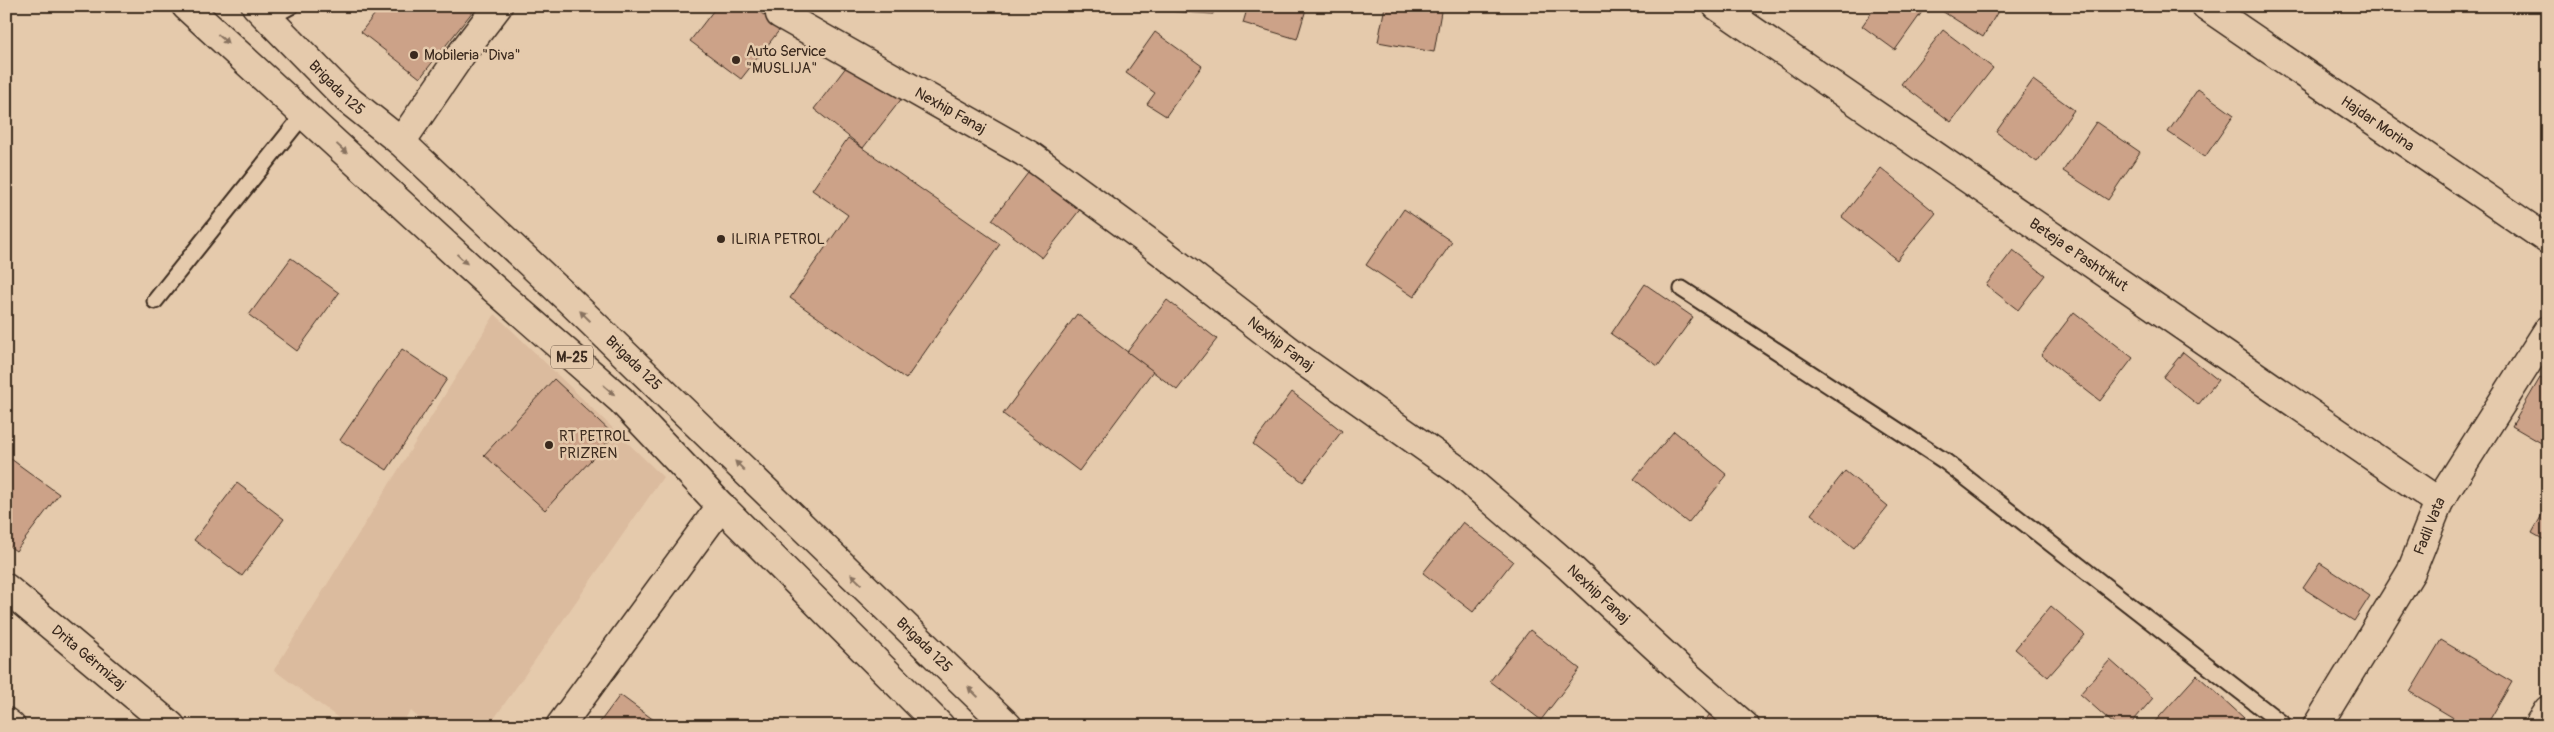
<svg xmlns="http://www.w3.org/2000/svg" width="2554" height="732" font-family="Pangolin,sans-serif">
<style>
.built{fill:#dbbb9e}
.building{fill:#cca288;stroke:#3b2a1e}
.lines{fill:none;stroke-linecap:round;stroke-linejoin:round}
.lane-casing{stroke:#3b2a1e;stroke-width:19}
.street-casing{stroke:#3b2a1e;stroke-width:31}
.primary-casing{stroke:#3b2a1e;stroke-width:31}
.lane{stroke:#e5caac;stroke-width:15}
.street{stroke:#e5caac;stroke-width:28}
.primary{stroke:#e5caac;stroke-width:28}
.oneway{fill:#88725e}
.poi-dot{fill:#3b2a1e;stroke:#e5caac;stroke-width:2}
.labels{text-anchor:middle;stroke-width:5;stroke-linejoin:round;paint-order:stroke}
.shield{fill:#e5caac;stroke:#6e5a49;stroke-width:1}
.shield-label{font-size:14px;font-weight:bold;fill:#3b2a1e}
.poi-label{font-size:15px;fill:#3b2a1e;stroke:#e5caac;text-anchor:start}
.street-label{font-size:15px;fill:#3b2a1e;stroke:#e5caac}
</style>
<rect width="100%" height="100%" fill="#e5caac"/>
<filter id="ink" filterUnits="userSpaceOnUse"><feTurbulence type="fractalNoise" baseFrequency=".02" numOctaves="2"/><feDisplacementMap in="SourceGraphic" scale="10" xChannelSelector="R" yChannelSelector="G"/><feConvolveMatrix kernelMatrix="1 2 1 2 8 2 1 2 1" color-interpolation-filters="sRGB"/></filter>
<g filter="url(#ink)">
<polygon class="built" points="495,314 663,477 489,726 428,726 411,711 398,726 349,726 274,670"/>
<g class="building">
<polygon points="381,6 477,6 420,78 361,32"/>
<polygon points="717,6 752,6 781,28 741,79 690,41"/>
<polygon points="1151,6 1214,6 1213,14 1150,10"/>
<polygon points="1248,6 1307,6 1297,39 1243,23"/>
<polygon points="1385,6 1442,6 1434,52 1378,42"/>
<polygon points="1876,6 1913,6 1922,12 1895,50 1862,26"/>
<polygon points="1934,6 2001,6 1983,37"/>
<polygon points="1943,30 1993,68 1951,122 1901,84"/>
<polygon points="1155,32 1202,66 1166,116 1147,104 1155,93 1126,73"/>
<polygon points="853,58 903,97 863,148 814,109"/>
<polygon points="2033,80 2074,110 2037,162 1996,132"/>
<polygon points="2198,89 2234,115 2205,157 2168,132"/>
<polygon points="2096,122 2140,152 2108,200 2063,171"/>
<polygon points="848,138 1000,244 906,379 790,298 848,215 812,190"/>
<polygon points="1881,168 1936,213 1897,260 1842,217"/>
<polygon points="1031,169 1082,207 1042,258 992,220"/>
<polygon points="1404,209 1452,242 1414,297 1366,265"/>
<polygon points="2013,250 2045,275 2018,310 1986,285"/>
<polygon points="291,258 339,293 297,351 249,315"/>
<polygon points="1645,284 1693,317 1658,366 1611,334"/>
<polygon points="1167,300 1217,339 1177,390 1127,352"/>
<polygon points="2074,312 2133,358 2100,401 2041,355"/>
<polygon points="1077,314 1153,371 1079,471 1003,414"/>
<polygon points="402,349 447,379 387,470 340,440"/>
<polygon points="2183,352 2218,380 2198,405 2163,377"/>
<polygon points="2540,378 2548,382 2548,447 2512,426"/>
<polygon points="554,379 614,435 545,510 484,455"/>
<polygon points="1292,392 1342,431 1303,482 1253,444"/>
<polygon points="1674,431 1727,475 1688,523 1634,479"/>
<polygon points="11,459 59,494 16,551 6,544 6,465"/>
<polygon points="1845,471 1888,506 1854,548 1811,514"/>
<polygon points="237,483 284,519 242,576 194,540"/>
<polygon points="2548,504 2548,542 2532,533"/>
<polygon points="1463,522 1513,561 1473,612 1423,573"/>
<polygon points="2320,563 2370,596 2354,621 2303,588"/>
<polygon points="2051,606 2085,635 2048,677 2015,649"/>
<polygon points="1530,630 1580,669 1541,720 1490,681"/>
<polygon points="2441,640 2512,682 2486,726 2467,726 2410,692"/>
<polygon points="2110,660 2153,698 2129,726 2116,726 2080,694"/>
<polygon points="2197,675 2244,718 2237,726 2151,726"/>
<polygon points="620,695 662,726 597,726"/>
<polygon points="1710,714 1726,726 1701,726"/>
<polygon points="2065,719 2072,726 2059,726"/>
</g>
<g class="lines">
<defs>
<g id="lane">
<polyline points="269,18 291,6"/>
<polyline points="1682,289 1946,462 2285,726"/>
<polyline points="155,301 304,114"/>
</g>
<g id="street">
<path id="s1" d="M1717 6 2439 502"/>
<path id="s2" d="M2206 6 2548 240"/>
<path id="s3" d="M780 14 1031 156 1150 243 1299 358 1456 469 1566 564 1682 671 1745 726"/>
<polyline points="401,142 462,53 498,6"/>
<path id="s4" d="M6 588 171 726"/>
<polyline points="6,722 11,726"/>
<polyline points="560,726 721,506"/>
<path id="s5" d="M2317 726 2411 572 2439 502 2548 330"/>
<polyline points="2538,726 2548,710"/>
</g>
<g id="primary">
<polyline points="186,6 484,280 621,400 721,506 940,726"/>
<path id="s6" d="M256 6 347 99 401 142 569 300 1008 726"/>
</g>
</defs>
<use href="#lane" class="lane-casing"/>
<use href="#street" class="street-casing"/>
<use href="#primary" class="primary-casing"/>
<use href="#lane" class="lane"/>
<use href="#street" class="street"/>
<use href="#primary" class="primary"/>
</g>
<defs><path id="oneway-solid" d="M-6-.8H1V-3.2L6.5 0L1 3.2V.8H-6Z" transform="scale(1.25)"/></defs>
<g class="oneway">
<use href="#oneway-solid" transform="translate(223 39) rotate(42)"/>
<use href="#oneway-solid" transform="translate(342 149) rotate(43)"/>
<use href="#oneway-solid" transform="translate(462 259) rotate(43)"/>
<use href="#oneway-solid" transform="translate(585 316) rotate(-136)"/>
<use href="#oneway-solid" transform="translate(609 390) rotate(41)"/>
<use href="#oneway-solid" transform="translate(740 466) rotate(-136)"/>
<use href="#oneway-solid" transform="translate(856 579) rotate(-136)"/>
<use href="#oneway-solid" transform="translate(973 692) rotate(-136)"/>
</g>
</g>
<g class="poi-dot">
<circle cx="414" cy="55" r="5"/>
<circle cx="736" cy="60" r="5"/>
<circle cx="721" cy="239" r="5"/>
<circle cx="549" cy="445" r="5"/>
</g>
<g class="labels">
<rect class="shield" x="551" y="345.5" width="42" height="23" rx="4"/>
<g class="shield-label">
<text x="572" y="362">M-25</text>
</g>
<g class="poi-label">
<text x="746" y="56">Auto Service<tspan x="746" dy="17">"MUSLIJA"</tspan></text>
<text x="424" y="60">Mobileria "Diva"</text>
<text x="731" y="244">ILIRIA PETROL</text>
<text x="559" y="441">RT PETROL<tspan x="559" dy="17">PRIZREN</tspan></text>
</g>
<g class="street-label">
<text dy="5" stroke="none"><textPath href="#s6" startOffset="115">Brigada 125</textPath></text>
<text dy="5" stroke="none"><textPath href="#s3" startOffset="196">Nexhip Fanaj</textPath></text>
<text dy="5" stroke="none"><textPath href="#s2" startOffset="208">Hajdar Morina</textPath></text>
<text dy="5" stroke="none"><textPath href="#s1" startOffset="439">Beteja e Pashtrikut</textPath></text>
<text dy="5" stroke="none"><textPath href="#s3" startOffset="601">Nexhip Fanaj</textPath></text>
<text dy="5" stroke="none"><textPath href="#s6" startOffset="520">Brigada 125</textPath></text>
<text dy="5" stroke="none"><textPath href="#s5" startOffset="230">Fadil Vata</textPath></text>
<text dy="5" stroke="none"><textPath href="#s3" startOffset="1006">Nexhip Fanaj</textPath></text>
<text dy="5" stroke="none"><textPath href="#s6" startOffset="925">Brigada 125</textPath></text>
<text dy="5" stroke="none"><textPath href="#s4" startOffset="108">Drita Gërmizaj</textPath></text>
</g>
</g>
<rect width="2554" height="732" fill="none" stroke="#e5caac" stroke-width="25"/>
<rect x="12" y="12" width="2529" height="707" fill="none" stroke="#3b2a1e" stroke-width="2" filter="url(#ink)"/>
</svg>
